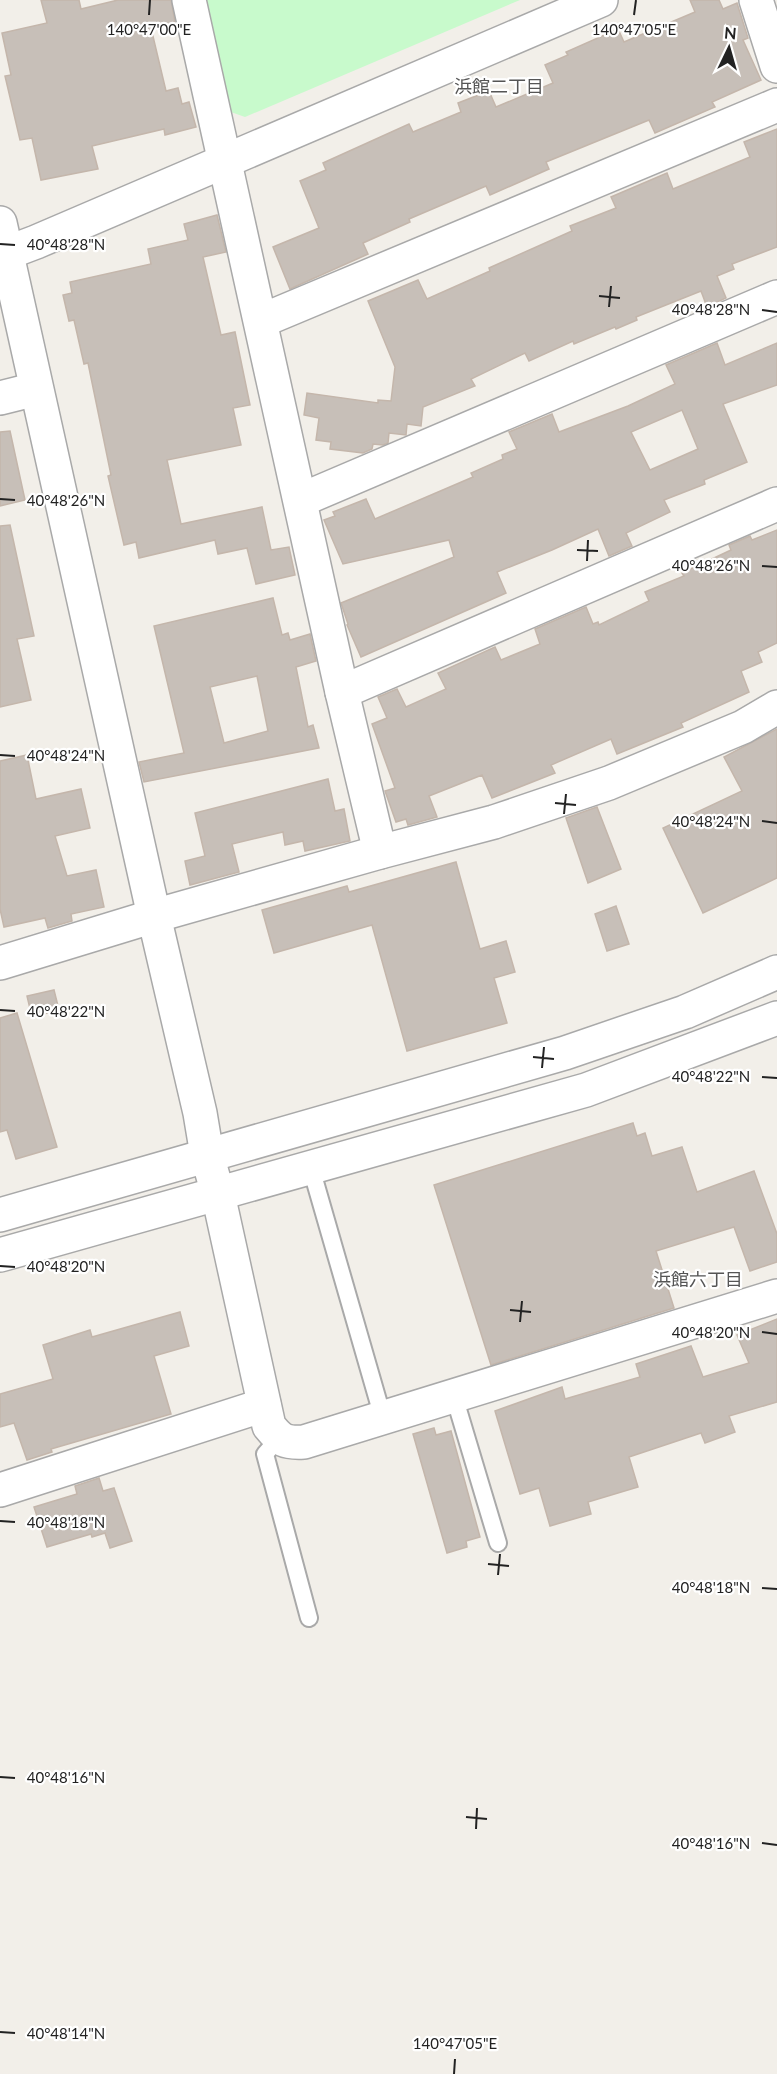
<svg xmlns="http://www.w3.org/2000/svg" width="777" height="2074" font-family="Lato,'Noto Sans JP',sans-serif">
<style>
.park{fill:#c8facc}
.building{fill:#c7bfb8;stroke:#c4b6ab;stroke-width:1.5;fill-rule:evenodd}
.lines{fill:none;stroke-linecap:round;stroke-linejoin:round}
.service-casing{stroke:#a9a9a9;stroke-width:20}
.minor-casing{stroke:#a9a9a9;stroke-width:36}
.tertiary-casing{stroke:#a9a9a9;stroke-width:36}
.service{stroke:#fff;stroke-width:16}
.minor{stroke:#fff;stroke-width:33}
.tertiary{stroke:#fff;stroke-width:33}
.ticks{fill:none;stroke:#222;stroke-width:2}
.labels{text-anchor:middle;stroke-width:4.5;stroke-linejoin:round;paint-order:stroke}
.neighbourhood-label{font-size:18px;fill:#555;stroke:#fff}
.ticks-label{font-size:15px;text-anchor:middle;fill:#222;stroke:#fff;stroke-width:4.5;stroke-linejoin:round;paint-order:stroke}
</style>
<rect width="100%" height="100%" fill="#f2efe9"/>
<polygon class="park" points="203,0 520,0 245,117 228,111"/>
<g class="building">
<polygon points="41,0 79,0 81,9 118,0 171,0 175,22 151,28 166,91 178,88 182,104 189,102 196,127 165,135 164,129 92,146 98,169 41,180 32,138 20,140 5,76 11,75 2,33 47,23"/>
<polygon points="690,0 719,0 723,9 737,3 748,38 743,40 761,80 712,102 715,107 655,133 649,120 546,162 549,169 490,195 486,186 409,219 410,222 363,243 368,254 290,289 273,247 319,228 300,181 326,170 323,163 409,124 413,132 461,112 458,103 489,91 496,107 553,83 545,65 568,55 566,52 618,29 624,42 695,12"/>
<polygon points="777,129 777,247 732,264 734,269 717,276 726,298 707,307 701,291 636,317 637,320 616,329 615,327 574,344 573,341 529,361 525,353 471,379 475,386 423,407 421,426 407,424 406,435 389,433 388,443 383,445 373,444 372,449 363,453 330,449 331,442 316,440 319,418 304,415 307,393 378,403 378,400 391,401 395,367 368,301 418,280 427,299 490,271 489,268 572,231 570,226 616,208 611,197 667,173 673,189 750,157 744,142"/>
<polygon points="217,215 226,252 203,257 221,335 235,332 250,405 233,408 241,445 167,460 181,524 262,507 271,550 289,547 295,575 256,584 247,548 218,554 215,540 139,558 136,542 124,545 108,476 111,475 88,363 84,364 74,320 69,321 63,295 72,293 70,282 151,264 148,249 188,240 184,224"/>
<path d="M717 343 725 365 777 343V385L723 404 747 462 704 480 705 484 664 500 670 512 626 533 632 546 609 556 598 529 552 550 497 572 506 593 361 657 347 625 348 624 341 603 454 557 449 540 343 564 324 520 335 516 333 512 366 499 375 519 473 477 471 473 503 459 502 455 517 449 509 432 552 414 559 432 628 406 675 384 666 365ZM682 410 698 449 650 470 631 432Z"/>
<polygon points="10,431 25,500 0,506 0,432"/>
<polygon points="10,525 34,636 17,639 31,700 0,707 0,526"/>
<polygon points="777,530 777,643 758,652 762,662 741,671 749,692 681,723 683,727 617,754 611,739 551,765 555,773 492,798 482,775 429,796 437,817 408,825 406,819 396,822 385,791 395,788 372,724 387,718 378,697 397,689 406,707 446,689 438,673 495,647 501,660 540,644 535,629 586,607 593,624 598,622 599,625 649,601 645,592 684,576 682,573 731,550 729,545 750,536 752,540"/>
<path d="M273 598 282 635 288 633 290 640 310 634 316 661 296 667 308 727 313 725 319 748 144 782 139 762 184 753 154 626ZM257 676 268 731 224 743 210 687Z"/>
<polygon points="777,729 777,878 703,913 663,828 742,791 724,757"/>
<polygon points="27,755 36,799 81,789 90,828 55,836 67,876 96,870 104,907 71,914 72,921 48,928 45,918 4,927 0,909 0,761"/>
<polygon points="328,779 335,811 344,809 350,841 305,851 303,841 285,845 283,832 232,844 239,872 190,885 185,861 205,856 195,813"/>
<polygon points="597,807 621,869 588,883 566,818"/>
<polygon points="456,862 480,949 506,941 515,972 494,978 507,1023 407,1051 372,925 274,953 262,910 347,886 349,892"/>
<polygon points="616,906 629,944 607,951 595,914"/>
<polygon points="54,990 59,1010 32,1017 27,996"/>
<polygon points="17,1013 57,1147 16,1159 7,1130 0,1132 0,1018"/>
<polygon points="633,1123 637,1136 645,1133 652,1156 682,1147 697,1192 754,1171 777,1234 777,1262 750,1271 734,1227 656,1251 674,1308 491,1365 434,1185"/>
<polygon points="180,1312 189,1346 154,1356 171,1414 51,1449 52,1452 27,1460 14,1423 0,1427 0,1394 53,1379 43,1345 90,1330 92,1337"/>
<polygon points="777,1319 777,1402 729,1416 735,1432 705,1443 701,1433 629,1457 638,1487 588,1502 591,1514 550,1526 539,1488 520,1494 495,1411 562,1387 565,1399 640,1377 636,1364 691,1346 703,1377 749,1363 737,1335"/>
<polygon points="434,1428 436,1435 451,1431 480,1537 466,1541 467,1547 447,1553 413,1434"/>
<polygon points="99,1478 103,1491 114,1488 132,1541 110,1548 105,1533 92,1537 91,1534 47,1547 34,1507 77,1494 75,1486"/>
</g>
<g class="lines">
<defs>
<g id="service">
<polyline points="311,1168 383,1418"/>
<polyline points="454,1396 498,1543"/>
<polyline points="279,1438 265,1454 309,1618"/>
</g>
<g id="minor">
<polyline points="189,0 342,692 380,852"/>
<polyline points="756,0 777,66"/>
<polyline points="261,321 777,105"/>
<polyline points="0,398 36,389"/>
<polyline points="301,500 777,297"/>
<polyline points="342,692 777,504"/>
<polyline points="0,963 154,916 380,852 494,822 609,783 743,727 777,707"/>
<path d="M207 1155 218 1194 269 1426C281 1441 285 1443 304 1442L777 1296"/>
<polyline points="0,1490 264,1405"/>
</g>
<g id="tertiary">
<polyline points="0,223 154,916 200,1113 207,1155"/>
<polyline points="7,253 36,242 601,0"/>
<polyline points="0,1215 565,1053 685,1012 777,972"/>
<polyline points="0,1255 586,1090 777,1018"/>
</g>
</defs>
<use href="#service" class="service-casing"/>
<use href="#minor" class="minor-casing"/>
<use href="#tertiary" class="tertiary-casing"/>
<use href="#service" class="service"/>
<use href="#minor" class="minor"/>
<use href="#tertiary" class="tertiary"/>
</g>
<path class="ticks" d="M149 15 150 0M634 15 636 0M0 244 15 245M599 296 620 298M609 307 611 286M762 310 777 312M0 499 15 500M577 550 598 551M587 561 588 540M762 566 777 567M0 755 15 756M555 803 576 805M564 814 566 794M762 821 777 823M0 1010 15 1011M533 1057 554 1059M542 1068 544 1047M762 1077 777 1078M0 1266 15 1267M510 1310 531 1312M520 1322 522 1301M762 1332 777 1334M0 1521 15 1522M488 1564 509 1566M498 1575 500 1554M762 1588 777 1589M0 1777 15 1778M466 1817 487 1819M476 1829 477 1808M762 1843 777 1845M0 2032 15 2033M454 2074 455 2059"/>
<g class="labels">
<g class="neighbourhood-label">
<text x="499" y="93">浜館二丁目</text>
<text x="698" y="1286">浜館六丁目</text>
</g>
</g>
<g class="ticks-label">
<text x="149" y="35">140°47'00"E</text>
<text x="634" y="35">140°47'05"E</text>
<text x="66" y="250">40°48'28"N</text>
<text x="711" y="315">40°48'28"N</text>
<text x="66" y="506">40°48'26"N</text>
<text x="711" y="571">40°48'26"N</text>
<text x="66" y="761">40°48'24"N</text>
<text x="711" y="827">40°48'24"N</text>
<text x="66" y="1017">40°48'22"N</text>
<text x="711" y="1082">40°48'22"N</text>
<text x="66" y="1272">40°48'20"N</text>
<text x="711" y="1338">40°48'20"N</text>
<text x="66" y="1528">40°48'18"N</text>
<text x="711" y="1593">40°48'18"N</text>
<text x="66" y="1783">40°48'16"N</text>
<text x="711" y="1849">40°48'16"N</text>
<text x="66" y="2039">40°48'14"N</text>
<text x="455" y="2049">140°47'05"E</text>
</g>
<g transform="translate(729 48) rotate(5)" stroke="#ffffff" stroke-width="4.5" paint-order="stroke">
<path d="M0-4.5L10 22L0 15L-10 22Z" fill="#222222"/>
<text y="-9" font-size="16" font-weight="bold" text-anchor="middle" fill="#222222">N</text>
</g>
</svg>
